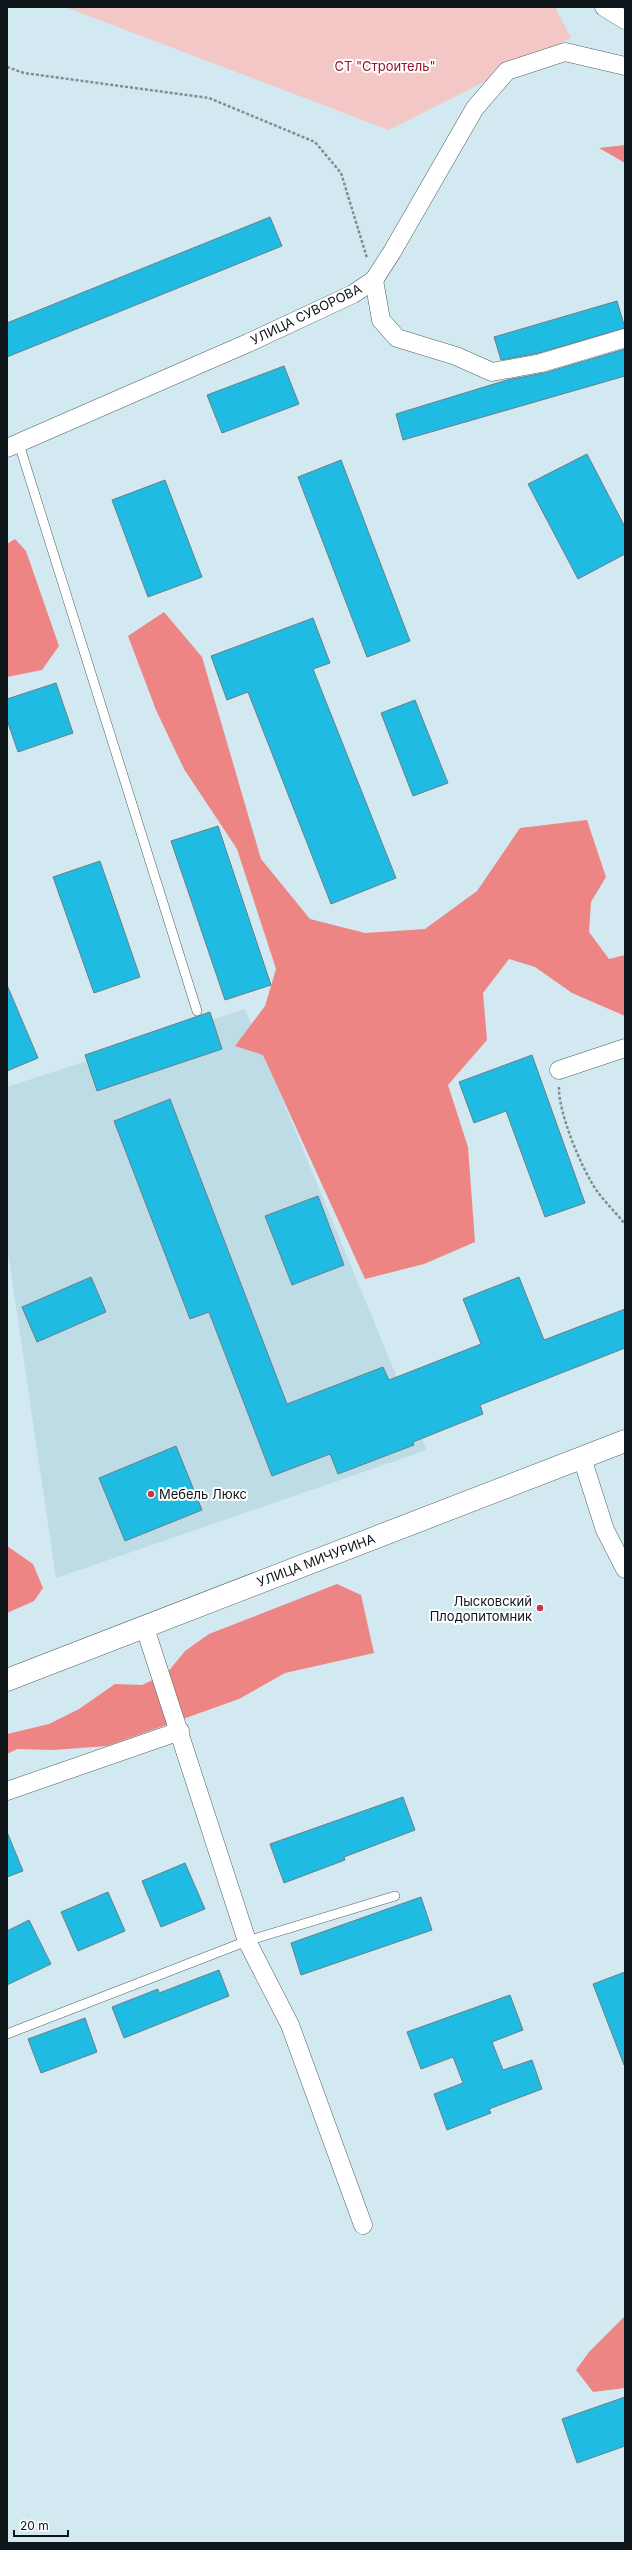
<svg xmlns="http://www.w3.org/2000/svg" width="632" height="2550" font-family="Inter,sans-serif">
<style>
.built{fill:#bedce6}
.green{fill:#f2c7c5}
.forest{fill:#ee8585}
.building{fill:#1fbbe2;stroke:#6b7f86}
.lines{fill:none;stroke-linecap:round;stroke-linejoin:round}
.lane-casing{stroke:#4e6167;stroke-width:10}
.street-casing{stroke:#4e6167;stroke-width:19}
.secondary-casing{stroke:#4e6167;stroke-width:23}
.path{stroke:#7e8e94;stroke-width:2.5;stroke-dasharray:3 2;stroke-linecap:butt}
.lane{stroke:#fff;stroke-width:9}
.street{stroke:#fff;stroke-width:18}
.secondary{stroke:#fff;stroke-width:22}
.poi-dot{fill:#c63643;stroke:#fff;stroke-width:1.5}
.labels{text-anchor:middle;stroke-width:4;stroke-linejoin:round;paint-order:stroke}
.park-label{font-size:13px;fill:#951629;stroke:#fff}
.street-label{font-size:13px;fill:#0e1619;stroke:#fff}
.poi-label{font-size:13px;fill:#0e1619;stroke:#fff;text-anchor:start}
</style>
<rect width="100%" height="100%" fill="#d3e9f1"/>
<polygon class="built" points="245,1009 427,1450 56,1578 7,1246 7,1087"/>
<polygon class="green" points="65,7 555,7 571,38 389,130"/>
<g class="forest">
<polygon points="625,145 625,163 599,148"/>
<polygon points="15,539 26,551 59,646 42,670 7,677 7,544"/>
<polygon points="164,612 202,657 261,859 310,919 365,933 425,929 477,891 520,828 587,820 606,877 591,902 589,932 609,959 625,955 625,1016 572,993 535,967 509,959 483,993 487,1040 448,1085 468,1147 475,1242 424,1264 365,1279 263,1055 235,1046 265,1006 276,969 237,849 184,769 156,710 128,636"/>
<polygon points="7,1546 33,1564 43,1588 34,1601 7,1613"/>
<polygon points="337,1584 361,1595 374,1653 285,1673 239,1699 107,1746 53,1750 17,1749 7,1754 7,1734 49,1724 79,1709 115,1684 142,1685 167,1673 185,1651 209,1634"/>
<polygon points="625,2316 625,2388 593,2392 576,2370 589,2352"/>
</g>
<g class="building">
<polygon points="270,217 282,246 7,357 7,323"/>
<polygon points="617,301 625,328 539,353 501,360 494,337"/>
<polygon points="625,349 625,376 403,440 396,414 507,380 544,373"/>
<polygon points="284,366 299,404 222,433 207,395"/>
<polygon points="587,454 625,527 625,554 578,579 528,484"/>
<polygon points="341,460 410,641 367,657 298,477"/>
<polygon points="165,480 202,577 148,597 112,500"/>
<polygon points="313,618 330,663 313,669 396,878 331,904 248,692 227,700 211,656"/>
<polygon points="56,683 73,733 18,752 7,720 7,699"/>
<polygon points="415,700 448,783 413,796 381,713"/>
<polygon points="218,826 271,985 225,1000 171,841"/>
<polygon points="100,861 140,977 94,993 53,877"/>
<polygon points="7,985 38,1058 7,1071"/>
<polygon points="210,1012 222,1049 97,1091 85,1055"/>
<polygon points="532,1055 585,1203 545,1217 506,1111 474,1123 459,1082"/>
<polygon points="170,1099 287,1404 383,1367 389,1380 481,1344 463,1299 519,1277 544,1340 625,1309 625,1348 480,1405 483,1414 413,1442 414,1445 338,1474 330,1454 272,1476 209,1312 190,1319 114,1121"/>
<polygon points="318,1196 344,1265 292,1285 265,1216"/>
<polygon points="91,1277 106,1312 37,1342 22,1307"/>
<polygon points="176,1446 202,1510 125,1541 99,1478"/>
<polygon points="403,1797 415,1830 344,1857 345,1860 284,1883 270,1844"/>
<polygon points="7,1832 23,1871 7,1877"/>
<polygon points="185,1863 205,1909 161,1927 142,1881"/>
<polygon points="108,1892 125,1931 78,1951 61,1912"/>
<polygon points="421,1897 432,1930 301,1975 291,1943"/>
<polygon points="29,1920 51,1964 7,1985 7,1931"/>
<polygon points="219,1970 229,1996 124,2038 112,2007 158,1989 159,1993"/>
<polygon points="625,1972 625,2064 624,2065 593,1984"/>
<polygon points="510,1995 523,2030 492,2042 503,2070 532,2060 542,2089 489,2109 491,2113 447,2130 434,2094 463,2083 453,2057 421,2069 407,2032"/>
<polygon points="85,2018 97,2052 41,2073 28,2039"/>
<polygon points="625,2397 625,2446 577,2463 562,2419"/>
</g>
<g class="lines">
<defs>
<g id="lane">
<polyline points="19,444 197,1011"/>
<polyline points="7,2034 247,1941 395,1896"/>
</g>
<g id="street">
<polyline points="604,7 625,20"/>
<polyline points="374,280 381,320 397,338 456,356 492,372 541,363 625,338"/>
<polyline points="7,448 248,343 353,294 374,280 392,252 475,108 507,71 565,52 625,66"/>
<polyline points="559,1070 625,1048"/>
<polyline points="582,1458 605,1530 625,1569"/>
<polyline points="145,1628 247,1941 290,2025 363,2225"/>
<polyline points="7,1791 180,1731"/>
</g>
<polyline id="secondary" points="7,1680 625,1441"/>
</defs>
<use href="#lane" class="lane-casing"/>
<use href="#street" class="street-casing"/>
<use href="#secondary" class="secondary-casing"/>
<g class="path">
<polyline points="7,67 24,73 209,98 315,142 341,173 367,258"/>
<path d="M559 1087C558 1112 582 1170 597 1191 605 1202 616 1213 625 1224"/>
</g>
<use href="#lane" class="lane"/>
<use href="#street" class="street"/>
<use href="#secondary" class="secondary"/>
</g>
<g class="poi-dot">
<circle cx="151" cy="1494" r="4"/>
<circle cx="540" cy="1608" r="4"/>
</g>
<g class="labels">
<g class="park-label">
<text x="385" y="71">СТ "Строитель"</text>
</g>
<g class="street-label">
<text transform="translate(306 314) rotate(-26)" y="5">УЛИЦА СУВОРОВА</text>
<text transform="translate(316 1560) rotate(-21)" y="5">УЛИЦА МИЧУРИНА</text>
</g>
<g class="poi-label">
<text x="159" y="1499">Мебель Люкс</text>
<text x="532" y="1606" text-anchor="end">Лысковский<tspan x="532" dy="15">Плодопитомник</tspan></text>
</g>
</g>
<rect width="632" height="2550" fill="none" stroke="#0e1619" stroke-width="16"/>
<path d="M14 2530v6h54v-6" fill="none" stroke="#0e1619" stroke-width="2"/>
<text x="20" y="2530" font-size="12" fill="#0e1619" stroke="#ffffff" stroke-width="3" paint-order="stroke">20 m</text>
</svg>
